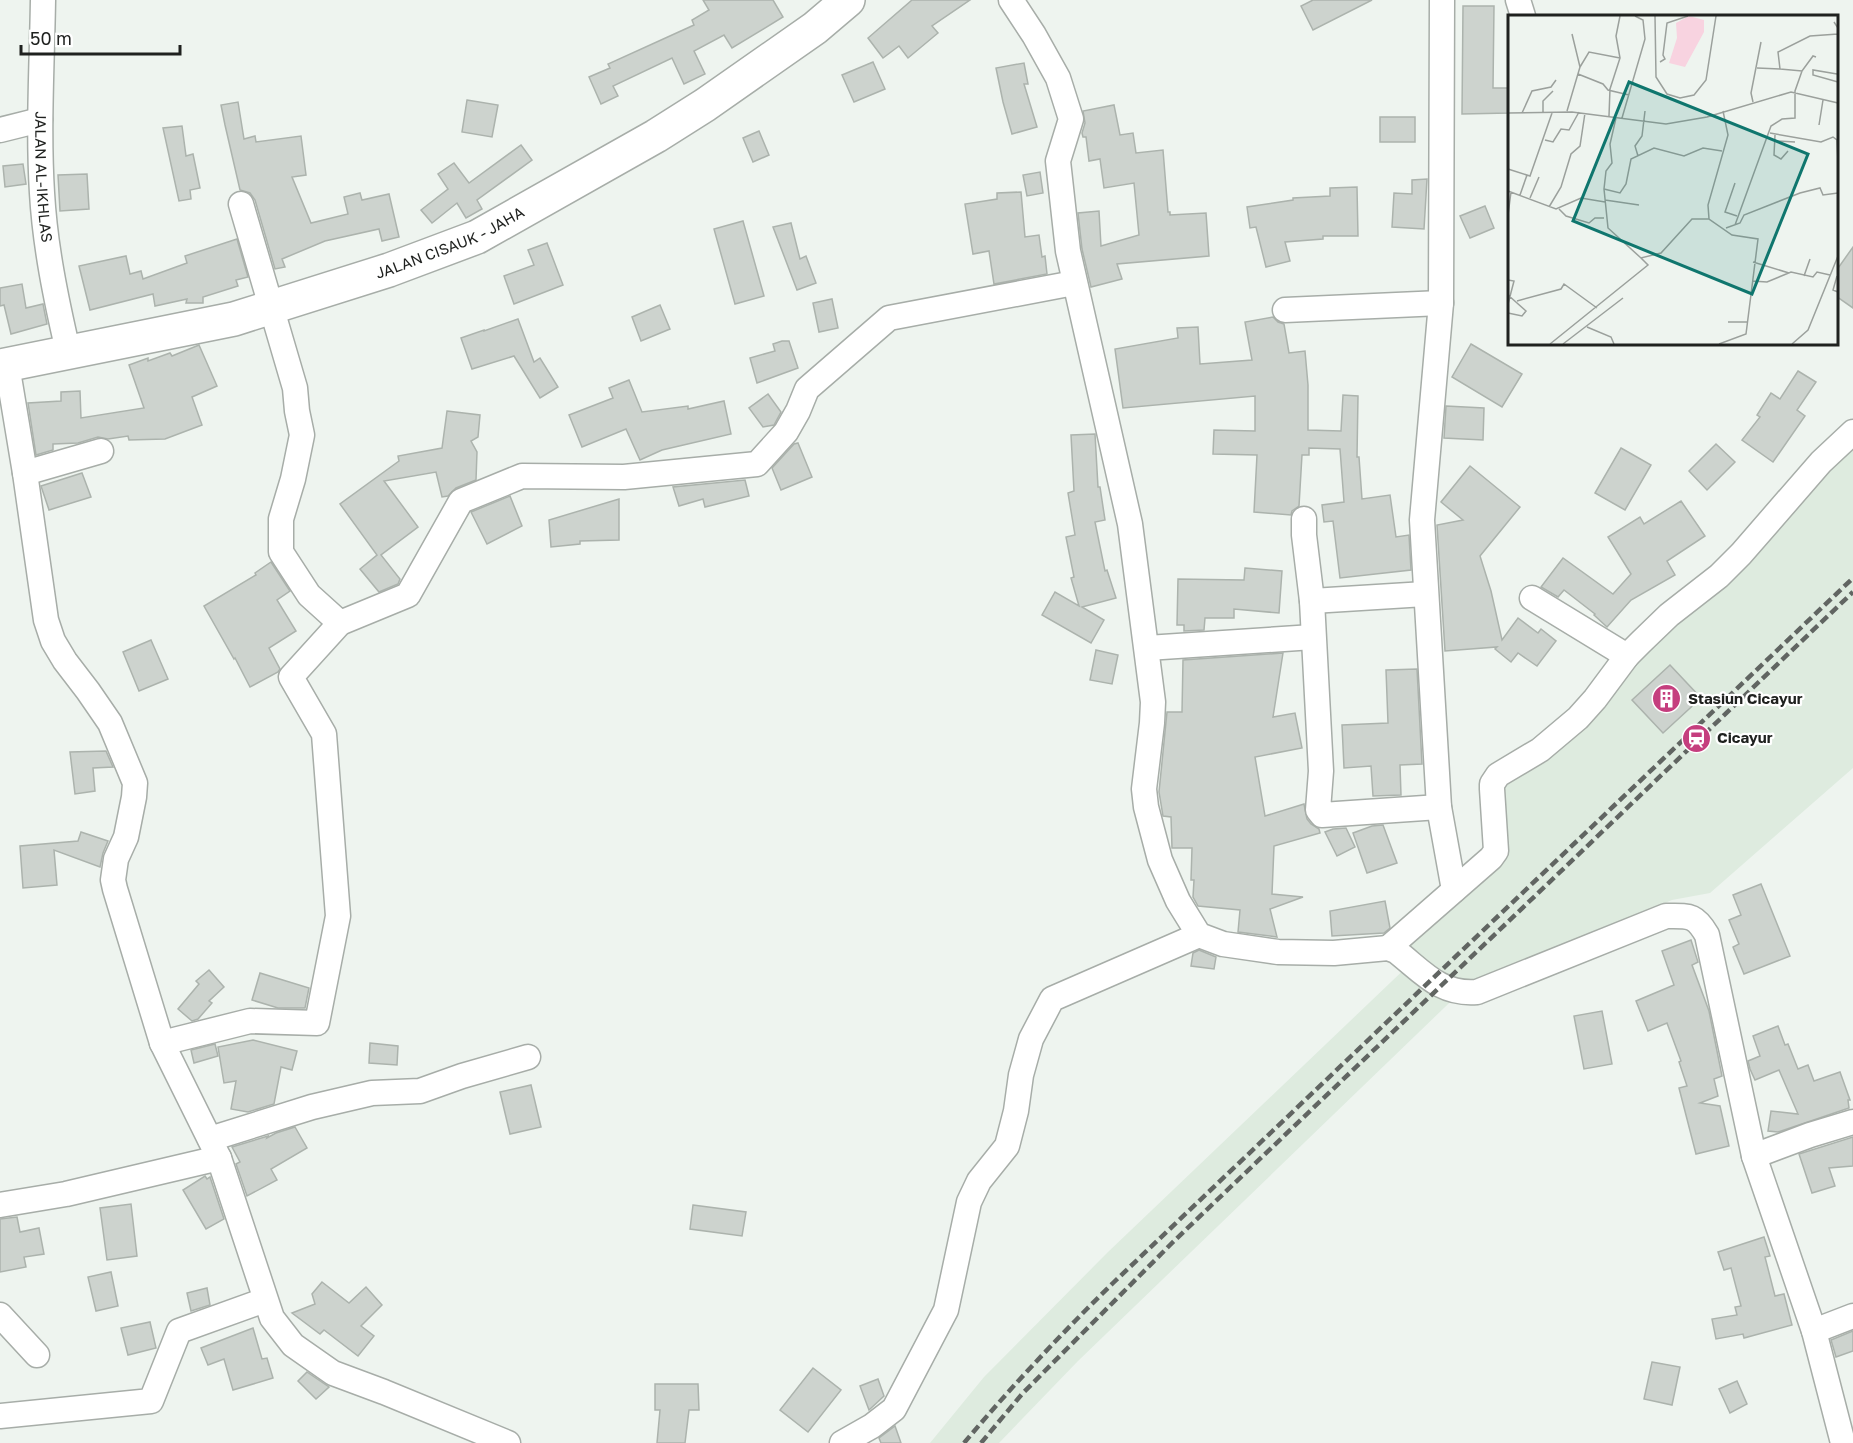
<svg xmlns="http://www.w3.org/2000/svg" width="1853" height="1443" font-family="'Golos Text',sans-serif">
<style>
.built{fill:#deebdf}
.building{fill:#cdd3ce;stroke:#acb3ad;stroke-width:1.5}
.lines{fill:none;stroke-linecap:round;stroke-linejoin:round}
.minor-casing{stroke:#a7ada8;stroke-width:27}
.primary-casing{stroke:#a7ada8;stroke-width:36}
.minor{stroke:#fff;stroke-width:24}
.primary{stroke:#fff;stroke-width:33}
.rail{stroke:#616562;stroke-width:4.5;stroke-dasharray:9 4.5;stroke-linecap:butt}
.labels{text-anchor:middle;stroke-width:4.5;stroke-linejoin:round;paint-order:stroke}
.street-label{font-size:15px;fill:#1f211f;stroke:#fff}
.poi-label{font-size:15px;font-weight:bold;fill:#1f211f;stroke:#fff;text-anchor:start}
.inset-road{fill:none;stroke:#9ba09c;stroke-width:1.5}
.view{fill:#0f766e;fill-opacity:0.15;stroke:#0f766e;stroke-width:3}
.inset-edge{fill:none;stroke:#1f211f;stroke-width:3}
</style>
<rect width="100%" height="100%" fill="#eef4ef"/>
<polygon class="built" points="1853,440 1853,768 1710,893 1672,900 1522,963 1473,980 1078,1361 999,1443 930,1443 984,1377 1108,1252 1413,961 1397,945 1496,856 1497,783"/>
<g class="building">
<polygon points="703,0 773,0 783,17 732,48 724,35 694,51 705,74 684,84 672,58 613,86 618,96 601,104 589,77 610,68 608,64 694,25 692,20 709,10"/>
<polygon points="912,0 970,0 932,26 938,33 908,58 899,46 883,58 868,38"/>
<polygon points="1313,0 1372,0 1313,30 1301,6"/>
<polygon points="1463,6 1494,6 1493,88 1509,88 1509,113 1462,114"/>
<polygon points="873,62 885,89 854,102 842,75"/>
<polygon points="1024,63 1028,84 1024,84 1037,127 1012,134 1003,102 996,68"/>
<polygon points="467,100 498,105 492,137 462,132"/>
<polygon points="238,102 244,139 255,136 256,142 301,136 306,175 292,177 311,223 348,214 344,197 360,193 362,200 389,194 399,237 382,241 379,229 325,241 282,259 285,267 275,269 255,200 250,193 240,190 225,125 221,105"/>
<polygon points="1114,105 1120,135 1133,133 1136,153 1163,150 1168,212 1170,212 1170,215 1206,213 1209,256 1117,264 1122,279 1091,287 1082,249 1078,213 1099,211 1101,246 1139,235 1134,183 1104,188 1100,159 1089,161 1086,137 1083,137 1082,133 1085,123 1083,111"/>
<rect x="1380" y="117" width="35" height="25"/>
<polygon points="182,126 186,156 193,154 200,188 190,190 191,199 179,201 163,128"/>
<polygon points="759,131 769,155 753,162 743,138"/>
<polygon points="521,145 532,160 477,200 482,209 466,218 457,203 432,223 421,210 448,189 438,174 454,163 469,183"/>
<polygon points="23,164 26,184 5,187 3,166"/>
<polygon points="1040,172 1043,193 1027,196 1023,175"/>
<polygon points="87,174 89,209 60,211 58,175"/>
<polygon points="1427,179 1424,229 1392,227 1394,193 1412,194 1412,180"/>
<polygon points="1357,187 1358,236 1323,236 1323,239 1285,242 1290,261 1266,267 1256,227 1250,228 1247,207 1293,200 1293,198 1330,196 1330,188"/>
<polygon points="1021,192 1025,237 1039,235 1042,257 1045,256 1047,274 994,284 989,251 973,254 965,204 997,199 997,193"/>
<polygon points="1485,206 1494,228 1470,238 1460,216"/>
<polygon points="743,221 764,296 735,304 714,229"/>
<polygon points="791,223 800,259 806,256 816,283 797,290 773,227"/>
<polygon points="237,239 248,277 236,280 238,286 203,297 203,303 186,303 187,299 155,306 153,294 90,310 79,266 126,256 130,274 141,271 143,279 187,263 185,256"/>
<polygon points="547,243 563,285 514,304 504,276 534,265 528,250"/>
<polygon points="1853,247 1853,308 1836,296 1836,271"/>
<polygon points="22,284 26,308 43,304 47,324 11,334 4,305 0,306 0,288"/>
<polygon points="832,299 838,328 819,332 813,303"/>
<polygon points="660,305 670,329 641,341 632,317"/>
<polygon points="1273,317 1278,322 1284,324 1289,353 1305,351 1308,385 1308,430 1341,431 1343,395 1358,396 1357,457 1359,457 1362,499 1390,495 1396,537 1409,535 1411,570 1340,578 1333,521 1324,522 1322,505 1344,502 1340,449 1309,448 1309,455 1302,455 1299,506 1292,511 1291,515 1254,512 1257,455 1213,454 1214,430 1255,431 1255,396 1123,408 1115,349 1178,338 1177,328 1198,327 1200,364 1252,360 1245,322"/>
<polygon points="518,319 534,362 540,358 558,387 540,398 514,356 472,369 461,338 484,330 484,331"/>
<polygon points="782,341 789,341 798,368 757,383 750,358 775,351 773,344"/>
<polygon points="1471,344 1522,374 1502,407 1452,377"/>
<polygon points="199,345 217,386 192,397 202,425 165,439 129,440 128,436 108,439 98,437 78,443 53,444 53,450 36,455 28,403 61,401 61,392 80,391 81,418 144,408 129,365 148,358 148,361 170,353 172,356"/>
<polygon points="1798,371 1816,382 1797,410 1805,416 1773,462 1742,440 1760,417 1757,415 1771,393 1780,399"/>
<polygon points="629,380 642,412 688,406 688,409 724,401 731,434 662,450 640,460 626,429 582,447 569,415 613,398 609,388"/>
<polygon points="768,394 781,412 774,425 763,427 749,408"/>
<polygon points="1446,406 1484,408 1483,440 1444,438"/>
<polygon points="447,411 480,415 478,437 471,441 477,452 476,480 456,488 448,496 442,497 436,472 384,481 418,527 381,555 400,579 398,584 379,592 360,569 377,555 340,504 399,461 398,456 442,448"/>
<polygon points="1095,434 1098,487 1100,487 1105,520 1095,522 1105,571 1107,570 1116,598 1082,607 1104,620 1091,643 1042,615 1055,592 1079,606 1071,578 1074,577 1066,537 1075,535 1068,493 1074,491 1071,435"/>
<polygon points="798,443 812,477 781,490 772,468 794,444"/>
<polygon points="1716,444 1735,462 1707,490 1689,471"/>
<polygon points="1621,448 1651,465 1625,510 1595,493"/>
<polygon points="1470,466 1520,507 1480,556 1491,591 1502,640 1518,618 1538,633 1541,629 1556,641 1537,666 1518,653 1511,662 1495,649 1497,647 1445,651 1437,525 1463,520 1441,502"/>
<polygon points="82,473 91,497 49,510 41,486"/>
<polygon points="745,480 749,496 705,507 703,499 679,506 673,487"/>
<polygon points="510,496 522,526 487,544 471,512"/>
<polygon points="619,499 619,540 580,541 580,544 551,547 549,520"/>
<polygon points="1681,501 1705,536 1667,561 1675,575 1631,600 1607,627 1594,615 1595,614 1564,590 1558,597 1541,587 1563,558 1613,594 1631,574 1608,537 1640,517 1644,524"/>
<polygon points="271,562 290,591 277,600 296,631 269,648 280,669 278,672 250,687 235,658 234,659 204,606 256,575 255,573"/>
<polygon points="1245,568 1282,571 1279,613 1234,609 1234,618 1205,618 1204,630 1184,631 1184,625 1177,625 1178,579 1244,580"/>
<polygon points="151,640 168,679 139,691 123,652"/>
<polygon points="1096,650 1118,655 1112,684 1090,680"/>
<polygon points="1283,653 1273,717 1295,713 1302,748 1255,757 1265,816 1304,804 1307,819 1311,824 1319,829 1320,833 1274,846 1272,894 1303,897 1270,909 1277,937 1238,932 1240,910 1198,906 1193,897 1194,880 1191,880 1192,848 1172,848 1171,817 1163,816 1159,792 1167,712 1182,712 1183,660"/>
<polygon points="1670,665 1701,698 1663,733 1632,700"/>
<polygon points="1417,669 1422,764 1400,765 1401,795 1373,796 1371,766 1344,768 1342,725 1388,723 1386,670"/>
<polygon points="106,751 113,767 93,768 95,791 75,794 70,752"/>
<polygon points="1383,825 1397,863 1367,873 1353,833 1372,826"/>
<polygon points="1346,828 1355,847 1337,856 1325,832 1333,829"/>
<polygon points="81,832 108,841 103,853 100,867 54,850 57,885 23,888 20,846 78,841"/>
<polygon points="1761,884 1790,956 1744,974 1733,947 1739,944 1729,920 1741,915 1733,895"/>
<polygon points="1385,901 1390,928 1384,933 1332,936 1330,911"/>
<polygon points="1691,940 1698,962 1692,965 1709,1011 1722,1076 1714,1079 1718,1096 1700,1103 1720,1106 1729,1146 1696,1154 1679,1088 1687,1086 1679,1062 1681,1061 1667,1023 1648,1031 1636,1001 1674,985 1662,951"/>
<polygon points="1199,950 1216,957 1214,969 1191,966 1193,953"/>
<polygon points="209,970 224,987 209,1001 212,1003 198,1019 192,1021 178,1009 199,984 196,981"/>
<polygon points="260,973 309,988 305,1008 278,1008 252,1000"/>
<polygon points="1602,1011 1612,1064 1584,1069 1574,1016"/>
<polygon points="1778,1026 1785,1045 1788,1044 1798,1069 1808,1065 1814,1081 1840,1072 1850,1100 1848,1100 1849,1108 1778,1132 1768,1131 1771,1111 1798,1114 1779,1070 1755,1080 1750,1069 1748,1061 1760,1056 1753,1036"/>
<polygon points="253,1040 297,1051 292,1070 281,1067 274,1104 248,1112 231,1109 236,1081 224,1083 218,1047"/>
<polygon points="370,1043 398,1046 397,1065 369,1063"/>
<polygon points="215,1044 218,1056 194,1063 191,1050"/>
<polygon points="531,1085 541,1127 510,1134 500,1092"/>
<polygon points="295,1127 307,1148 271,1169 277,1180 247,1196 236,1164 240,1162 232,1147 268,1136 267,1138 276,1133"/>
<polygon points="1853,1137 1853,1166 1829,1168 1835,1186 1812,1193 1799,1154"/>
<polygon points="205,1176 207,1179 210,1177 224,1219 206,1229 183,1190"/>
<polygon points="131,1204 137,1256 107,1260 100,1208"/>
<polygon points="693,1205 746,1212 742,1236 690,1229"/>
<polygon points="17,1217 20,1232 39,1228 44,1254 24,1257 26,1267 0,1272 0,1219"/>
<polygon points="1764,1237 1770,1256 1765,1257 1775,1296 1784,1294 1792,1325 1744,1338 1743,1334 1716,1339 1712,1319 1737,1315 1735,1307 1741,1306 1731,1268 1724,1270 1718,1252"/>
<polygon points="111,1272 118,1306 96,1311 88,1277"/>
<polygon points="322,1282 349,1303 366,1287 382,1305 361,1326 374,1336 358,1356 324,1330 320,1334 292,1313 315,1304 312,1294"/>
<polygon points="207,1288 210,1305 191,1311 187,1293"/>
<polygon points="150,1322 156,1348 128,1355 121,1328"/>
<polygon points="253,1328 262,1359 267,1358 273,1378 233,1390 224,1359 208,1365 201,1348"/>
<polygon points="1853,1331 1853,1351 1836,1357 1831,1340"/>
<polygon points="1652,1362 1680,1367 1672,1405 1644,1399"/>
<polygon points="813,1368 841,1390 808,1432 780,1410"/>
<polygon points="307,1372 329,1387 316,1399 298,1381"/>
<polygon points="878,1379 884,1396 869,1410 860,1386"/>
<polygon points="1737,1381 1747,1404 1730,1413 1719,1389"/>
<polygon points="655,1384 698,1384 699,1410 689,1410 685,1443 657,1443 660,1410 655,1410"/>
<polygon points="895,1426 901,1443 881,1443 879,1438"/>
</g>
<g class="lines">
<defs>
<g id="minor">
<path id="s1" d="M43 0C42 64 38 129 42 193 45 246 56 299 68 351"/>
<path d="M1011 0 1034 35 1058 78 1071 119 1058 161 1068 251 1130 524 1153 702 1152 723 1144 789 1146 807 1160 860 1178 901 1199 935 1223 944 1278 952 1334 953 1388 948 1396 951C1423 972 1440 995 1477 992L1666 916C1689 916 1695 914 1707 935L1754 1156 1814 1331 1843 1443"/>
<polyline points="1442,0 1441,303 1422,520 1439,807 1454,890"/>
<polyline points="1518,0 1523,16"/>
<polyline points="0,130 40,120"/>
<polyline points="241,204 295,388 297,411 302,435 293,479 281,519 281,552 309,595 340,623"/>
<polyline points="1285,310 1441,303"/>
<polyline points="7,365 25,473 46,620 53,641 65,661 88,691 110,723 135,783 134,797 126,837 116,859 113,880 115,889 162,1043 219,1158 272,1318 293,1345 333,1373 384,1392 508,1443"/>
<polyline points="25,473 101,451"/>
<polyline points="1304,519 1304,535 1312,601 1321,771 1318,810 1322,815 1439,807"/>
<polyline points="1532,598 1627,656"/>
<polyline points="1312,601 1425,594"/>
<polyline points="1147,648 1313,637"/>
<polyline points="1388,948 1491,858 1496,851 1492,789 1492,784 1498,775 1540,750 1578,718 1595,699 1627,656 1641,642 1669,615 1719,576 1741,554 1821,462 1853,432"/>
<polyline points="162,1043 250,1021 317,1023 338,916 324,734 291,677 340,623 408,595 461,501 522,476 624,477 757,464 786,432 798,411 807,389 889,318 1074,283"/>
<polyline points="210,1139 312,1107 372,1093 420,1091 462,1076 528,1057"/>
<polyline points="1754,1156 1810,1135 1853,1122"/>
<polyline points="0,1205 66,1194 219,1158"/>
<polyline points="0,1315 37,1355"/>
<polyline points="1814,1331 1853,1316"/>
<polyline points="0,1416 151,1401 179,1331 265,1300"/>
<polyline points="842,1443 872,1426 894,1409 946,1310 969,1202 979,1181 1007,1146 1016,1111 1021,1075 1031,1039 1052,999 1199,935"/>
</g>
<g id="primary">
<path id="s2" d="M0 366 234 319 389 270 477 237 656 136 705 105 815 28 848 0"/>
</g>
</defs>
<use href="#minor" class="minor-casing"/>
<use href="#primary" class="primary-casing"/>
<use href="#minor" class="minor"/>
<use href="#primary" class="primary"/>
<g class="rail">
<path d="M964 1443C1011 1387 1061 1334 1113 1283L1853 578"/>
<polyline points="981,1443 1022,1394 1173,1242 1853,592"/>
</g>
</g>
<defs>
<symbol id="building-disc" viewBox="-11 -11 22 22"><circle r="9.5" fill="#c53e7e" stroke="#fff"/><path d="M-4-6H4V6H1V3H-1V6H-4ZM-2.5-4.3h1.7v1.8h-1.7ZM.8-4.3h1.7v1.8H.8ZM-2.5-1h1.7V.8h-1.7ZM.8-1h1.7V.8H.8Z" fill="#fff"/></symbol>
<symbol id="station-disc" viewBox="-11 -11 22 22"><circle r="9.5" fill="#c53e7e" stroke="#fff"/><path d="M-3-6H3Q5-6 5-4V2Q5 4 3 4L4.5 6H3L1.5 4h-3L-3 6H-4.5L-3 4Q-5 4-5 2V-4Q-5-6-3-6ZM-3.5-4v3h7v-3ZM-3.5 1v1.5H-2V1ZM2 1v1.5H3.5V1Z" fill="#fff"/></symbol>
</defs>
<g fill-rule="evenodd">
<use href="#building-disc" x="1650" y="682" width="33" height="33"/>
<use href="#station-disc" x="1680" y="722" width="33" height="33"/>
</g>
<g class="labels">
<g class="street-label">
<text dy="5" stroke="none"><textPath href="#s1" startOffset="177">JALAN AL-IKHLAS</textPath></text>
<text dy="5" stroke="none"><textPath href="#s2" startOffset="468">JALAN CISAUK - JAHA</textPath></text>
</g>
<g class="poi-label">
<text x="1688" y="704">Stasiun Cicayur</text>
<text x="1717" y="743">Cicayur</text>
</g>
</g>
<g transform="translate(1508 15)">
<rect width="330" height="330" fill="#eef4ef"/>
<path d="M181 1 196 5V17L177 52 161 48 169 23 168 8Z" fill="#f8d3e0"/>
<path class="inset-road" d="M147 1 148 62 159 79 172 83 186 80 198 65 208 1M326 7 330 13V74M152 47 157 44 155 40 159 8 180 1M72 52 81 37 112 43M249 53 272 54 270 37 302 21 330 19M272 54 294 56 305 41 308 42M70 59 95 69 100 75 121 80M329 59 305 55V60L330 67M245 87 243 78 253 27M59 96 72 52 64 19M35 97V86L45 76M0 98 64 97 158 109 199 102 283 77 330 88M14 98 24 76 43 72 48 65M101 101 102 74 112 43 108 21 112 1M108 103 102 129 104 148 98 156 96 174 100 213 133 243 153 238 184 204H201M114 103 137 24 135 5 127 1M311 110 315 85M262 118 313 127 325 122 329 125 330 147M267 120 266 140 273 144 280 136M37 125 45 127 53 114 61 115 71 97M268 126 287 127M130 141 127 131 134 121 137 96M0 154 22 161 44 98M227 168 217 197 229 201M96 174 112 178 118 169 123 144 146 133 176 141 195 133 214 136M0 176 48 194 73 183 97 187M12 180 19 160M22 183 31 162M97 185 131 190M41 192 53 172 63 139 72 131 77 98M51 194 58 201 81 208 87 203H96M0 200 3 177M227 210 263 111 274 104 287 103V76L294 56M218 213 232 208 236 200 292 178 312 173 315 180 330 178M245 247 281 258M296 261 302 244M329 261 325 275 330 277M0 265 6 266 0 289M244 266 259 267 283 257 305 262 309 257 322 260M0 280 18 296 14 301 0 298M9 286 53 274 56 269 89 293M220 307H239M79 312 103 322 106 329M42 329 140 250 133 243M55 329 115 283M211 329 238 319 250 224 224 220 201 204 200 190 220 120 215 96M284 329 300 315 330 241"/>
<path class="view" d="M121 67 300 139 244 279 65 206Z"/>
<rect width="330" height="330" class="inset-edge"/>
</g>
<path d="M21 45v9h159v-9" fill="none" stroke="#1f211f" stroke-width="3"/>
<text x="30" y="45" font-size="18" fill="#1f211f" stroke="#ffffff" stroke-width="4.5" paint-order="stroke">50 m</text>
</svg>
